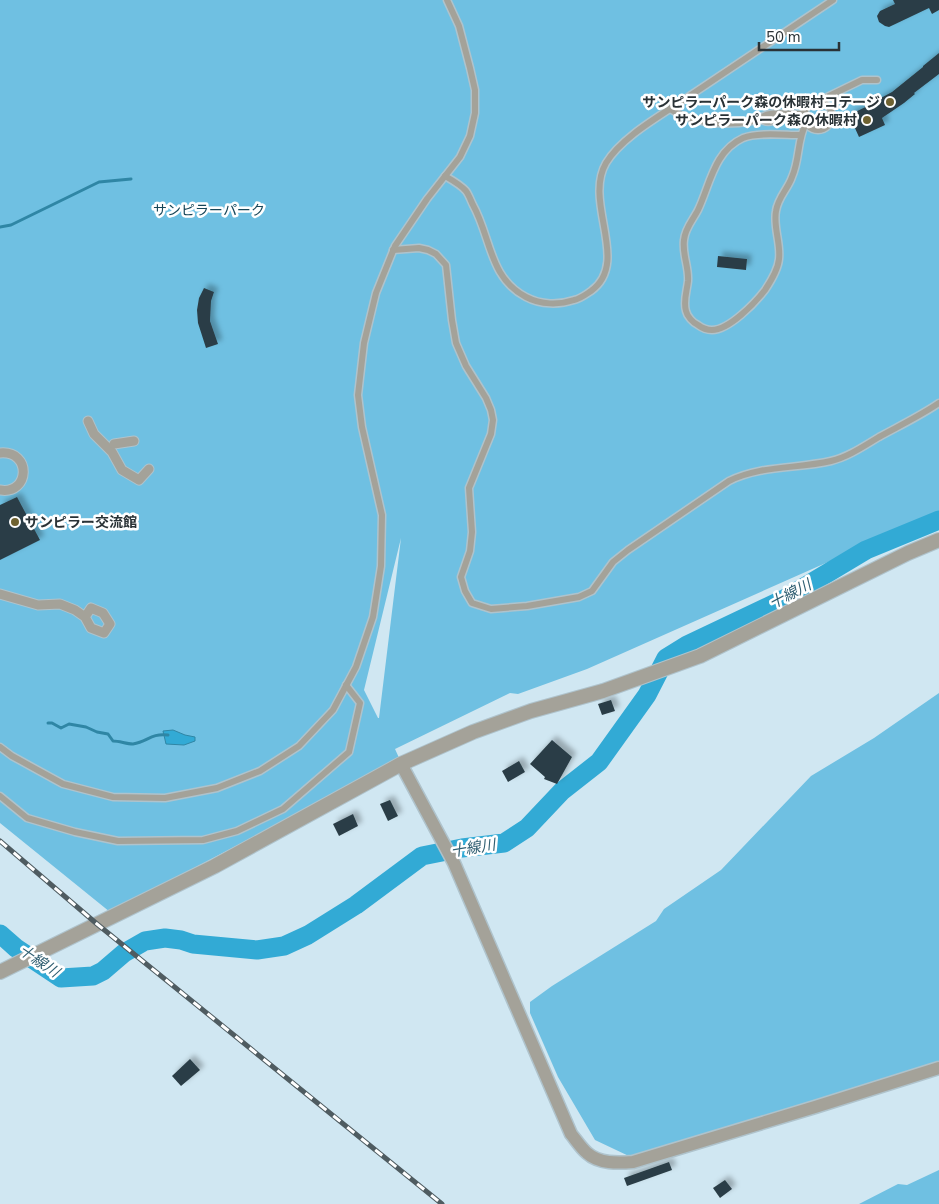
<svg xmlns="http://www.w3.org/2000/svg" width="939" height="1204" font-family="'Nunito Sans','Noto Sans JP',sans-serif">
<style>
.green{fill:#6fc0e2;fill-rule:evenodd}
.water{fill:#32aad5;stroke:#2f86a5}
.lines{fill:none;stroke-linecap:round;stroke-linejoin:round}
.stream{stroke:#2f86a5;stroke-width:3}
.river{stroke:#32aad5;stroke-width:19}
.building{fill:#2b3e46;filter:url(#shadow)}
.service-casing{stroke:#afc3cc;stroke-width:9}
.pedestrian-casing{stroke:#afc3cc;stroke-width:11}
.minor-casing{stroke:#afc3cc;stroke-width:15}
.tertiary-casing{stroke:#afc3cc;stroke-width:16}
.service{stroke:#a4a299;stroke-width:6}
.pedestrian{stroke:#a4a299;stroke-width:9}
.minor{stroke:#a4a299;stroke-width:12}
.tertiary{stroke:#a4a299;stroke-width:14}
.rail-casing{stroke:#4f5c61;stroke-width:5}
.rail{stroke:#fff;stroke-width:3;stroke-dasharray:9;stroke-linecap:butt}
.poi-dot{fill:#6f6230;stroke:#fff;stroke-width:2}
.labels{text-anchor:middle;stroke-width:5;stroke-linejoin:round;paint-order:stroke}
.poi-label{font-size:14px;font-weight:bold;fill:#293236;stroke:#fff;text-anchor:end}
.park-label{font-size:14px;fill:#164659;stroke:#fff}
.water-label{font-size:15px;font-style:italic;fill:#2f5e71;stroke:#fff}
</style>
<defs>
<filter id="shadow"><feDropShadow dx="4.5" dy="-4.5" stdDeviation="2.5" flood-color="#0004"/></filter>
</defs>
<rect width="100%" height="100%" fill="#d0e7f2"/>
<g class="green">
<path d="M0 0H939V516L907 527 587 669 518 694 510 693 395 749 400 760 110 912 0 823ZM401 538 379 718H378L364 690Z"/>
<polygon points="939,693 939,1064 633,1158 595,1140 558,1077 530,1013 530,1002 552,986 656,921 664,909 721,870 811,776 874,738"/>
<polygon points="939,1170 939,1204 859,1204 898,1184 907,1185"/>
</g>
<polygon class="water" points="173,730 185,735 195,737 195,741 184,745 166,744 163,731"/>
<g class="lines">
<g class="stream">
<polyline points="0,227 11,225 99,182 131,179"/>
<path d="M48 723H52L61 728 69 724 86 727 97 732 108 734 113 741C120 741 126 744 133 744 148 742 150 733 168 735"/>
</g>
<polyline class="river" points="0,934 16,948 61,978 93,976 103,971 124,953 145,941 165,938 181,940 193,944 257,950 284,946 308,935 356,905 422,856 462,848 504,843 527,828 562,791 599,762 647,695 666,658 687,645 786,598 866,550 939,520"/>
</g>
<g class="building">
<polygon points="893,0 939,0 939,10 932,14 929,8 889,27 885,26 879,22 877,16 880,11 895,4"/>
<polygon points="939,53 939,74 914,93 915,94 904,103 882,118 885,125 859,137 849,115 880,100 879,99 892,92 923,67 923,66"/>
<polygon points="718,256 747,259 746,270 717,267"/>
<polygon points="204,288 214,292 211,301 210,321 218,344 206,348 198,323 197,310 199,298"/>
<polygon points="17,497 40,540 0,560 0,505"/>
<polygon points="611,700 615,711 602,715 598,704"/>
<polygon points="552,740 572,757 557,784 544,779 545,777 530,764"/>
<polygon points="519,761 525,772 508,782 502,771"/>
<polygon points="390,800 398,816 388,821 380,804"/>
<polygon points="353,814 358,826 339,836 333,824"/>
<polygon points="190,1059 200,1070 181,1086 172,1076"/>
<polygon points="669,1162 672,1170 627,1186 624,1178"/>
<polygon points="725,1180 732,1189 720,1198 713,1188"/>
</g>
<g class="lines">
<defs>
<g id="service">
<circle cx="818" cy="116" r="14"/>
<polyline points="823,103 827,97 862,80 877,80"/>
<path d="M670 109C693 124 726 126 752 121 759 119 764 115 770 114 778 112 792 114 801 114L805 112"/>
<path d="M760 119C769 125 777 120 785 115"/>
<path d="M800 135C784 135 758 132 743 138 714 151 710 185 698 210 693 220 685 228 684 240 682 254 689 267 688 281 687 291 683 301 686 311 687 316 693 323 698 325 702 328 707 330 712 330 729 330 755 303 765 290 771 281 778 270 779 259 781 243 773 227 776 211 778 197 788 189 792 177 800 159 797 140 806 123"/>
<path d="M445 176C452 180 461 185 466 191 469 195 471 201 473 205 491 237 489 278 526 297 541 305 559 305 574 300 580 299 585 295 591 291 631 262 583 203 606 163 621 138 658 117 682 101 732 67 783 34 833 0"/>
<path d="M393 250 419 248 428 250 436 254 446 265 452 320 456 343 466 366 486 398 491 410 493 420 491 434 469 488 472 532 470 551 461 577 465 591 472 603 491 609 527 606 579 597 592 591 613 562 628 550 729 481C761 465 797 469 831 461 848 457 864 446 879 437 899 426 920 416 939 403"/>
<polyline points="0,747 12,756 63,784 113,797 165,798 217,788 260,771 299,746 333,710 356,667 373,617 381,566 382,515 362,427 358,395 364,343 376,293 395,246 427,199 460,157 470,136 475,113 475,90 470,68 459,26 447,0"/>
<polyline points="0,796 27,818 75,832 118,841 203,840 237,831 283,809 349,752 360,703 346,685"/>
</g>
<g id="pedestrian">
<polyline points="88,421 94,434 112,452 122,470 139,480 149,469"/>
<polyline points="114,444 134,441"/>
<path d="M0 453C32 450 30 495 0 490"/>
<polyline points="0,594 38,605 60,604 75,610 85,617 91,628 104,633 110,624 103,613 91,608 85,617"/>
</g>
<path id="minor" d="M401 764 454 863 571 1134C576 1140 581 1148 587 1153 599 1164 618 1163 633 1162L815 1107 939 1068"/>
<polyline id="tertiary" points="0,972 215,866 401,764 473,732 531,711 603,691 700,656 908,553 939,540"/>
</defs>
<use href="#service" class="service-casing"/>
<use href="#pedestrian" class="pedestrian-casing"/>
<use href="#minor" class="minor-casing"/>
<use href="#tertiary" class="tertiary-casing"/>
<use href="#service" class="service"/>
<use href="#pedestrian" class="pedestrian"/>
<use href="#minor" class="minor"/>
<use href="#tertiary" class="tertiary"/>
<defs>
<polyline id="rail" points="0,841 97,924 442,1204"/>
</defs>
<use href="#rail" class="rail-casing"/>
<use href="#rail" class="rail"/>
</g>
<g class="poi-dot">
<circle cx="890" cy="102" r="5"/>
<circle cx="867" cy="120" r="5"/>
<circle cx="15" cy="522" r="5"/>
</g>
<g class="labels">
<g class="poi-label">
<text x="880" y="107">サンピラーパーク森の休暇村コテージ</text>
<text x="857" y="125">サンピラーパーク森の休暇村</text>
<text x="25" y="527" text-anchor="start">サンピラー交流館</text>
</g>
<g class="park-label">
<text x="209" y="215">サンピラーパーク</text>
</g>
<g class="water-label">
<text transform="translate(790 594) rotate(-28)" y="5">十線川</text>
<text transform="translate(473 848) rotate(-9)" y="5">十線川</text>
<text transform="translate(39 961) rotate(34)" y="5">十線川</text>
</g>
</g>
<path d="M759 42v8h80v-8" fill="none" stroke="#293236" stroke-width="2.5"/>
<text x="766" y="42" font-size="15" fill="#293236" stroke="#ffffff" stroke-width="4" paint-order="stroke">50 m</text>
</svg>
